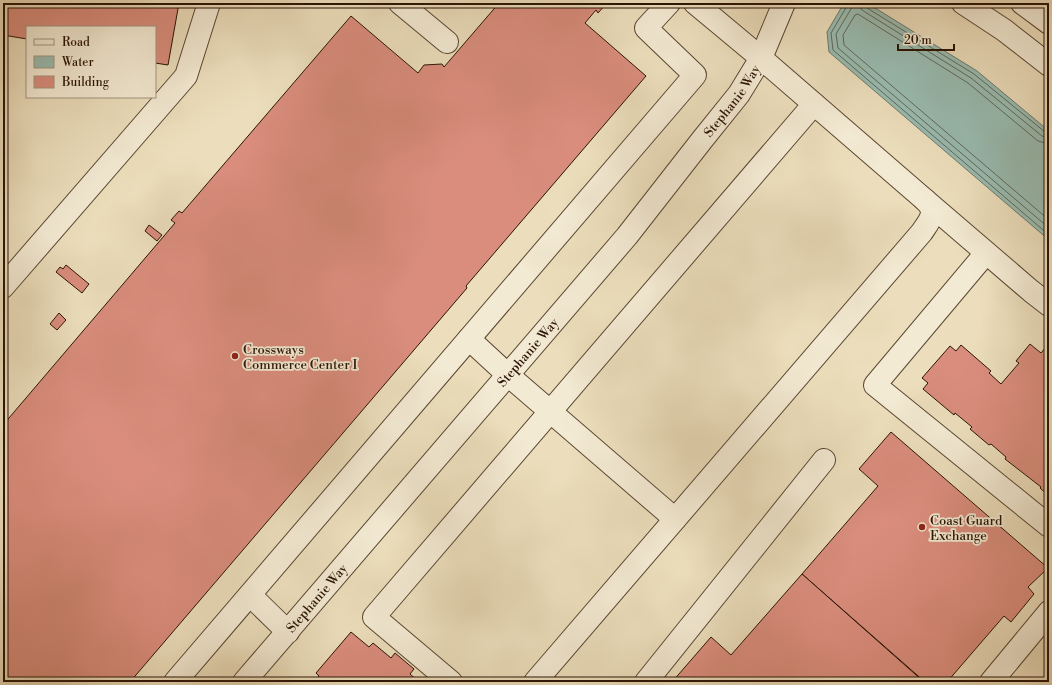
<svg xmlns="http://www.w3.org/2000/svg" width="1052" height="685" font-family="'Libre Bodoni',serif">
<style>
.water{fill:#99bcb1;stroke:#6d786c}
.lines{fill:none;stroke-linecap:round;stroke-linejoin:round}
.shore{stroke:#62685a;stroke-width:1}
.building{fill:#da8d7d;stroke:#2a1304}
.minor-casing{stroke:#5a4632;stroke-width:24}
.minor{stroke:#f3ead3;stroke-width:22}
.poi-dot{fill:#8f2418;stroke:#f3ead3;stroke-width:1.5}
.labels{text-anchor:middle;stroke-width:3.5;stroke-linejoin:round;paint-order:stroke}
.street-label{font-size:13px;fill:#2a1304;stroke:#f3ead3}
.poi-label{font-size:13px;fill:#2a1304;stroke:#f3ead3;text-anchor:start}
</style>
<rect width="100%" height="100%" fill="#ecdebc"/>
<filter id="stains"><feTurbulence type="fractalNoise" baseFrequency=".005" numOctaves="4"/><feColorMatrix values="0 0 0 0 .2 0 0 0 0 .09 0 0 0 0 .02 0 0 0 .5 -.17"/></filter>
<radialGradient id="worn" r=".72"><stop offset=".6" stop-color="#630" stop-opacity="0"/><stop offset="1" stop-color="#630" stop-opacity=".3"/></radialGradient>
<polygon class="water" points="844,3 867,3 977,71 1049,131 1049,240 829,52 827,32"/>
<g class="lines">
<g class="shore">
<polyline points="847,3 847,6 831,33 833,50 1049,235"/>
<polyline points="853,3 851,9 836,34 838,48 1049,228"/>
<polyline points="860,3 861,9 865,12 971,78 1042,136 1049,138"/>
<polyline points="865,3 867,8 974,74 1045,132 1049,133"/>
<polyline points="1049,144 1038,141 968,83 858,14 855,15 843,35 844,45 1049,220"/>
</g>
</g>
<g class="building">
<polygon points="3,3 179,3 168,65 155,63 155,27 27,27 27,39 3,35"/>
<polygon points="499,3 507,3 513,8 518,3 607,3 598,13 596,10 585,23 646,76 466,286 467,288 130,682 3,682 3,425 175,223 171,220 179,211 182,213 351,16 418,73 424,65 442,64 444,67"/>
<polygon points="149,225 162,235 157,241 145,231"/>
<polygon points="66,265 89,284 82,293 56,272 60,267 63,269"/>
<polygon points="59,313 66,320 57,330 50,324"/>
<polygon points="1030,344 1041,353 1046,347 1049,349 1049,412 1045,417 1049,420 1049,496 1040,488 1041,487 1005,459 1006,457 991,444 989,445 970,429 972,427 955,413 954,415 923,389 928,383 922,378 950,346 956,351 961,345 991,371 989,373 1001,384 1019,363 1016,361"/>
<polygon points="891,432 1048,568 1028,587 1034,594 1011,622 1004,616 947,682 925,682 802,574 878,486 859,469"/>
<polygon points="802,574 924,682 672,682 711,637 731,655"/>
<polygon points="351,632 369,647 373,643 391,658 395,653 414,669 410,674 419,682 314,682 319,676 316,673"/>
</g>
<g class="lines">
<defs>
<g id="minor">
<polyline points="400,3 447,42"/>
<polyline points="963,3 1004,30 1049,65"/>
<polyline points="1022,3 1049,23"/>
<polyline points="925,200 1031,291 1049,305"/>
<polyline points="986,253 875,385 1049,526"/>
<polyline points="3,287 186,76 209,3"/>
<polyline points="469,339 508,375 675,519"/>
<polyline points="250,595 288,632"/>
<polyline points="175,682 695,75 646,28 669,3"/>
<path id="s1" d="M244 682 627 236 702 140 739 94 761 58 784 3"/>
<polyline points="451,682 374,617 814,104"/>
<path d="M535 682 922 232C930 220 938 212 925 200L761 58 695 3"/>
<polyline points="646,682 824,460"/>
<polyline points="991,682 1049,612"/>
</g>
</defs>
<use href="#minor" class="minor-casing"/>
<use href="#minor" class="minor"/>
</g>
<g class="poi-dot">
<circle cx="235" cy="356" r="4"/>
<circle cx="922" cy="527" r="4"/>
</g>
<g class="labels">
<g class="street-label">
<text dy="5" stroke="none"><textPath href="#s1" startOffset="759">Stephanie Way</textPath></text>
<text dy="5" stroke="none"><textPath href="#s1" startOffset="435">Stephanie Way</textPath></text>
<text dy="5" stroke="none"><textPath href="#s1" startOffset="111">Stephanie Way</textPath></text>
</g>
<g class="poi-label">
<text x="243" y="354">Crossways<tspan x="243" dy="15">Commerce Center I</tspan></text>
<text x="930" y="525">Coast Guard<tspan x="930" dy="15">Exchange</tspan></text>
</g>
</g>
<rect width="1052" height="685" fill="none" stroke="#ecdebc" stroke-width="16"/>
<rect x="4" y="4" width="1044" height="677" fill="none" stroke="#2a1304" stroke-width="2"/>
<rect x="8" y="8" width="1036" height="669" fill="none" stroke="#2a1304"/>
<rect x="26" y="26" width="130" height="72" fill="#f3ead3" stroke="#a39480"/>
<rect x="34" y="39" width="20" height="6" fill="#f3ead3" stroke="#a39480"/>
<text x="62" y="46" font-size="12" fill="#2a1304">Road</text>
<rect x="34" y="56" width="20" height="12" fill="#99bcb1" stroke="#a39480"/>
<text x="62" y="66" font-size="12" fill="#2a1304">Water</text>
<rect x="34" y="76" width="20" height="12" fill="#da8d7d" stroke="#a39480"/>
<text x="62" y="86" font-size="12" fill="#2a1304">Building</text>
<path d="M898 44v6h56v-6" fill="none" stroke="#2a1304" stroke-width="2"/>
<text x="904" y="44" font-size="12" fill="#2a1304" stroke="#f3ead3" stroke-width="3" paint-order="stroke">20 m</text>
<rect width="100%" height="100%" filter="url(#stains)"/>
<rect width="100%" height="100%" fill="url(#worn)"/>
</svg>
